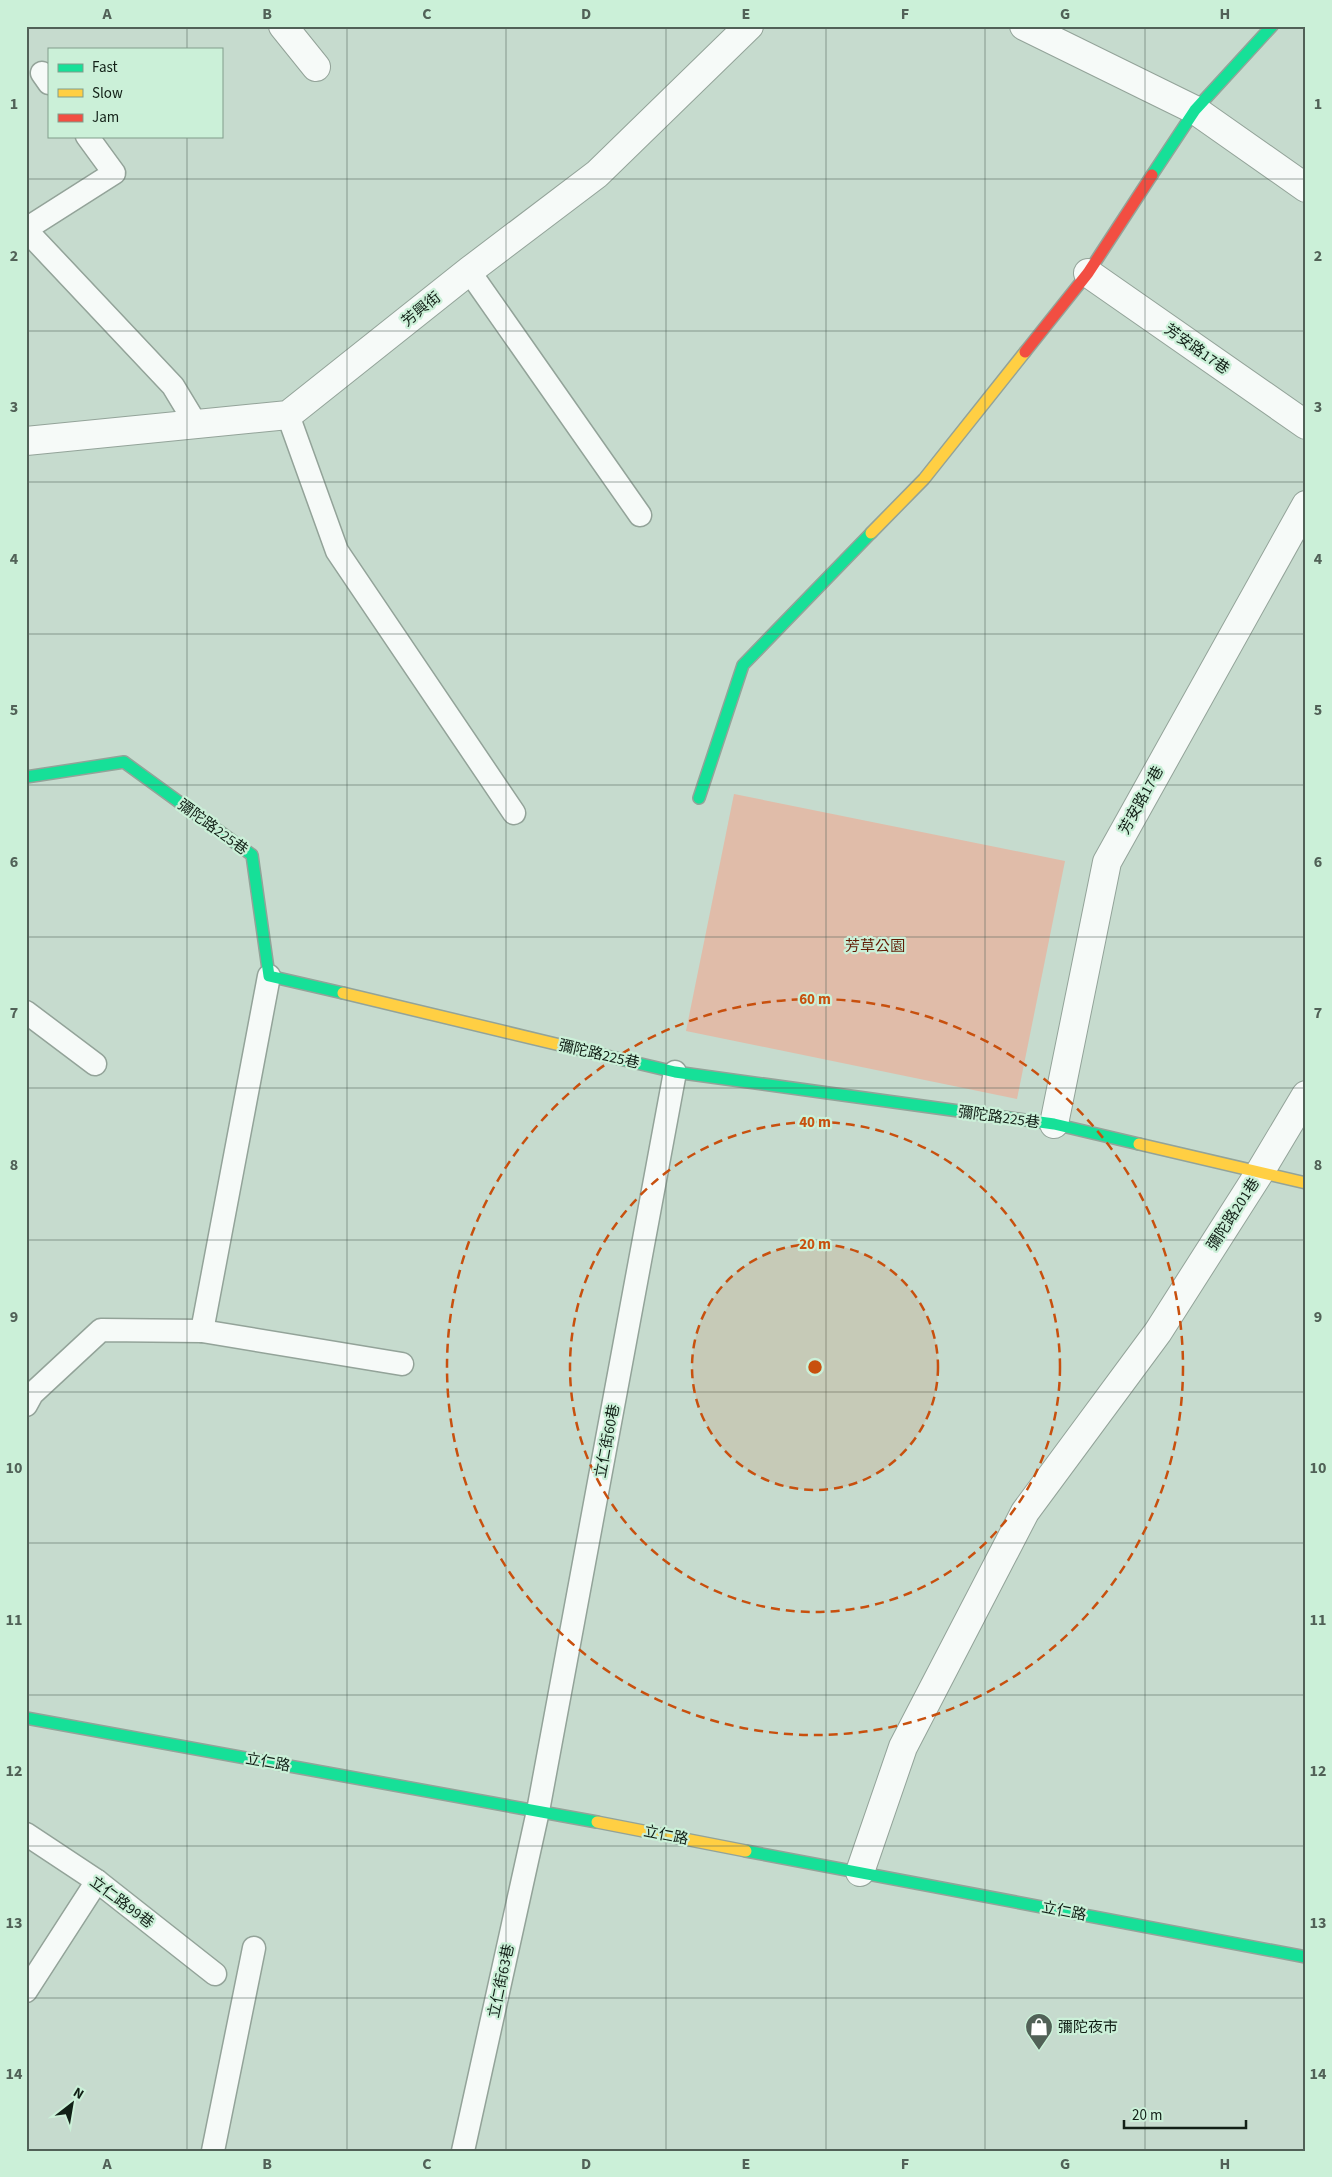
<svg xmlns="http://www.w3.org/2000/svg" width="1332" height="2177" font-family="'Source Sans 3','Noto Sans TC',sans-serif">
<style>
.green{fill:#e0bca9}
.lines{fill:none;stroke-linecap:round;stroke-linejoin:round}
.lane-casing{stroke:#93a399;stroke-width:25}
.street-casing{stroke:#93a399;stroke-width:30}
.fast-casing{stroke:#93a399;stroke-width:14}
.slow-casing{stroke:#93a399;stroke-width:14}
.jam-casing{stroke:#93a399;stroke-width:14}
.lane{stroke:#f6faf8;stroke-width:22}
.street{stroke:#f6faf8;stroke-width:28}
.fast{stroke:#16e098;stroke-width:11}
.slow{stroke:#ffcf43;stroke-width:11}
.jam{stroke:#f24e42;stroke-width:11}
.grid{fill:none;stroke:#516157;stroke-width:1;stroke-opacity:0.55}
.ring{fill:none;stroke:#c8500e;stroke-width:2.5;stroke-dasharray:9 6}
.labels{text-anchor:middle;stroke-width:4.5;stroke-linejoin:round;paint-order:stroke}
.street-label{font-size:15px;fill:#122017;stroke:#cbf0d8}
.park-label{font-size:15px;fill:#621c05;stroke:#cbf0d8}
.poi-label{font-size:15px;fill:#122017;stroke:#cbf0d8;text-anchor:start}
.centre{fill:#c8500e;stroke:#cbf0d8;stroke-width:2.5}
.ring-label{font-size:15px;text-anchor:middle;font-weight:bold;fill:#c8500e;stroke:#cbf0d8;stroke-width:4.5;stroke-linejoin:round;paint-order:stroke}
.neatline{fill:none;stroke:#516157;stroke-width:2}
.grid-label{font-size:16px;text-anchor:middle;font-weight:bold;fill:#516157}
</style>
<rect width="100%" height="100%" fill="#c6dbce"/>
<polygon class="green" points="734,794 1065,861 1017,1099 686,1031"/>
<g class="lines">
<defs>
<g id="lane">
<polyline points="42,73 49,83"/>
<polyline points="26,229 114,173 87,136"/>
<polyline points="26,230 173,386 196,424"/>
<polyline points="469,271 640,515"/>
<polyline points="288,415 337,551 514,813"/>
<polyline points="26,1012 95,1064"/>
<polyline points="202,1331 269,976"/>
<polyline points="26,1405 32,1394 101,1330 202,1331 402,1364"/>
<polyline points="26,1834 97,1881 215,1974"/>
<polyline points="26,1991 97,1881"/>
<polyline points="213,2151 254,1948"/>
<polyline points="463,2151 538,1811 675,1072"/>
</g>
<g id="street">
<polyline points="283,26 316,67"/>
<polyline points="1024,26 1195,110 1306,188"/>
<polyline points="1088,273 1306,425"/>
<polyline points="26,441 288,415 469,271 597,174 749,26"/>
<polyline points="1054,1124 1107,862 1306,505"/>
<polyline points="860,1872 903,1747 1025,1512 1158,1332 1260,1172 1306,1095"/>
</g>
<g id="fast">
<polyline points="1152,175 1195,110 1272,26"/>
<polyline points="26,777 124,762 252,855 269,976 343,993"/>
<polyline points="699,798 743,665 871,533"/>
<polyline points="560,1045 675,1072 1054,1124 1139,1144"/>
<polyline points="26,1718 597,1822"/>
<polyline points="746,1851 1306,1957"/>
</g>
<g id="slow">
<polyline points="871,533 924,479 1025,352"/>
<polyline points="343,993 560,1045"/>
<polyline points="1139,1144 1306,1183"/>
<polyline points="597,1822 746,1851"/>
</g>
<polyline id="jam" points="1025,352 1088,273 1152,175"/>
</defs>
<use href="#lane" class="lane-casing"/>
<use href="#street" class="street-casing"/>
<use href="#fast" class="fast-casing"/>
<use href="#slow" class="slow-casing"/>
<use href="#jam" class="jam-casing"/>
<use href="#lane" class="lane"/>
<use href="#street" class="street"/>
<use href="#fast" class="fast"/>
<use href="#slow" class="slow"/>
<use href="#jam" class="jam"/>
</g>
<path class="grid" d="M187 26V49M347 26V2151M506 26V2151M666 26V2151M826 26V2151M985 26V2151M1145 26V2151M187 136V2151M26 179H1306M26 331H1306M26 482H1306M26 634H1306M26 785H1306M26 937H1306M26 1088H1306M26 1240H1306M26 1392H1306M26 1543H1306M26 1695H1306M26 1846H1306M26 1998H1306"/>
<circle cx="815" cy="1367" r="123" fill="#c8500e" fill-opacity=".12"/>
<g class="ring">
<circle cx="815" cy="1367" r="123"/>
<circle cx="815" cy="1367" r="245"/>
<circle cx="815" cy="1367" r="368"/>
</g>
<defs>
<symbol id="shop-pin" viewBox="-11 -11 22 30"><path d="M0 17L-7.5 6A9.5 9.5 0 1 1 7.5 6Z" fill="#516157" stroke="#cbf0d8"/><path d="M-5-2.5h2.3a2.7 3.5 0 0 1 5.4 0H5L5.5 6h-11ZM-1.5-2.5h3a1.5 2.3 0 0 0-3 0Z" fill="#fff"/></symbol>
</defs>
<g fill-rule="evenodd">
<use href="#shop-pin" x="1023" y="2011" width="32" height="43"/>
</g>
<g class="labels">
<g class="street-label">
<text transform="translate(421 309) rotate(-39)" y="5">芳興街</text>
<text transform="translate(1197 349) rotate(35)" y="5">芳安路17巷</text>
<text transform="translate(1141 800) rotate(-61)" y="5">芳安路17巷</text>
<text transform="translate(213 827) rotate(36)" y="5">彌陀路225巷</text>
<text transform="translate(599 1054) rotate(13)" y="5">彌陀路225巷</text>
<text transform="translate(999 1117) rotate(8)" y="5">彌陀路225巷</text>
<text transform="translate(1233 1214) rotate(-57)" y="5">彌陀路201巷</text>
<text transform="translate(607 1441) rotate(-79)" y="5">立仁街60巷</text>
<text transform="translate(268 1762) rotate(10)" y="5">立仁路</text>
<text transform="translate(666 1835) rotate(11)" y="5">立仁路</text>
<text transform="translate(122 1902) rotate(37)" y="5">立仁路99巷</text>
<text transform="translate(1064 1911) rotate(11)" y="5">立仁路</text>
<text transform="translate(501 1981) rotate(-78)" y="5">立仁街63巷</text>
</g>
<g class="park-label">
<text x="875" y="951">芳草公園</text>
</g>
<g class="poi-label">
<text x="1058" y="2032">彌陀夜市</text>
</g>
</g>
<circle cx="815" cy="1367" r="8" class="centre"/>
<g class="ring-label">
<text x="815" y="1004">60 m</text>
<text x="815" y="1127">40 m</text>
<text x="815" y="1249">20 m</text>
</g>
<rect width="1332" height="2177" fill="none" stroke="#cbf0d8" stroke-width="55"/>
<rect x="48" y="48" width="175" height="90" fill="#cbf0d8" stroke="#819d8b"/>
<rect x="58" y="64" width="25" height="8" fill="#16e098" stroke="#819d8b"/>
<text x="92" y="72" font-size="15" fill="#122017">Fast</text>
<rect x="58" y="89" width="25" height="8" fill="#ffcf43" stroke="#819d8b"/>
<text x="92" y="98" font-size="15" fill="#122017">Slow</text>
<rect x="58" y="114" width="25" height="8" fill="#f24e42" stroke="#819d8b"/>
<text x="92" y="122" font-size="15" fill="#122017">Jam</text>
<g transform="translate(72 2104) rotate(31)" stroke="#cbf0d8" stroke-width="4" paint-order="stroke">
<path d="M0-4L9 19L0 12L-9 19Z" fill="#122017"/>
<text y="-8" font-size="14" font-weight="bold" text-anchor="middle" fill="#122017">N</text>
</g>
<path d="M1124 2120v8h122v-8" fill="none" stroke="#122017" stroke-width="2.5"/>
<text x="1132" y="2120" font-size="15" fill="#122017" stroke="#cbf0d8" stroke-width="4" paint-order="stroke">20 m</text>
<rect x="28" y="28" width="1276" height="2122" class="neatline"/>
<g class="grid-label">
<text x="107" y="19">A</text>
<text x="267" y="19">B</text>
<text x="427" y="19">C</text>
<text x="586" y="19">D</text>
<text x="746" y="19">E</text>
<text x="905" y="19">F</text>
<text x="1065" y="19">G</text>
<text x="1225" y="19">H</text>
<text x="14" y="109">1</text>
<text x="1318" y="109">1</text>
<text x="14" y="261">2</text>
<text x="1318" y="261">2</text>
<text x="14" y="412">3</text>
<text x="1318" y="412">3</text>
<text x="14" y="564">4</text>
<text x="1318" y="564">4</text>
<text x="14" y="715">5</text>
<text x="1318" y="715">5</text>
<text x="14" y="867">6</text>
<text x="1318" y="867">6</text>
<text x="14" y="1018">7</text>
<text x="1318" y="1018">7</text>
<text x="14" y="1170">8</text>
<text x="1318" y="1170">8</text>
<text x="14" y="1322">9</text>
<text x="1318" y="1322">9</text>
<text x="14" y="1473">10</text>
<text x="1318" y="1473">10</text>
<text x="14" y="1625">11</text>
<text x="1318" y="1625">11</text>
<text x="14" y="1776">12</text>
<text x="1318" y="1776">12</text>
<text x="14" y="1928">13</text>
<text x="1318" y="1928">13</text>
<text x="14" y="2079">14</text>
<text x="1318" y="2079">14</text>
<text x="107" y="2169">A</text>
<text x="267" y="2169">B</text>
<text x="427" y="2169">C</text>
<text x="586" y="2169">D</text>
<text x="746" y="2169">E</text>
<text x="905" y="2169">F</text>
<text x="1065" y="2169">G</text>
<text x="1225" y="2169">H</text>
</g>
</svg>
